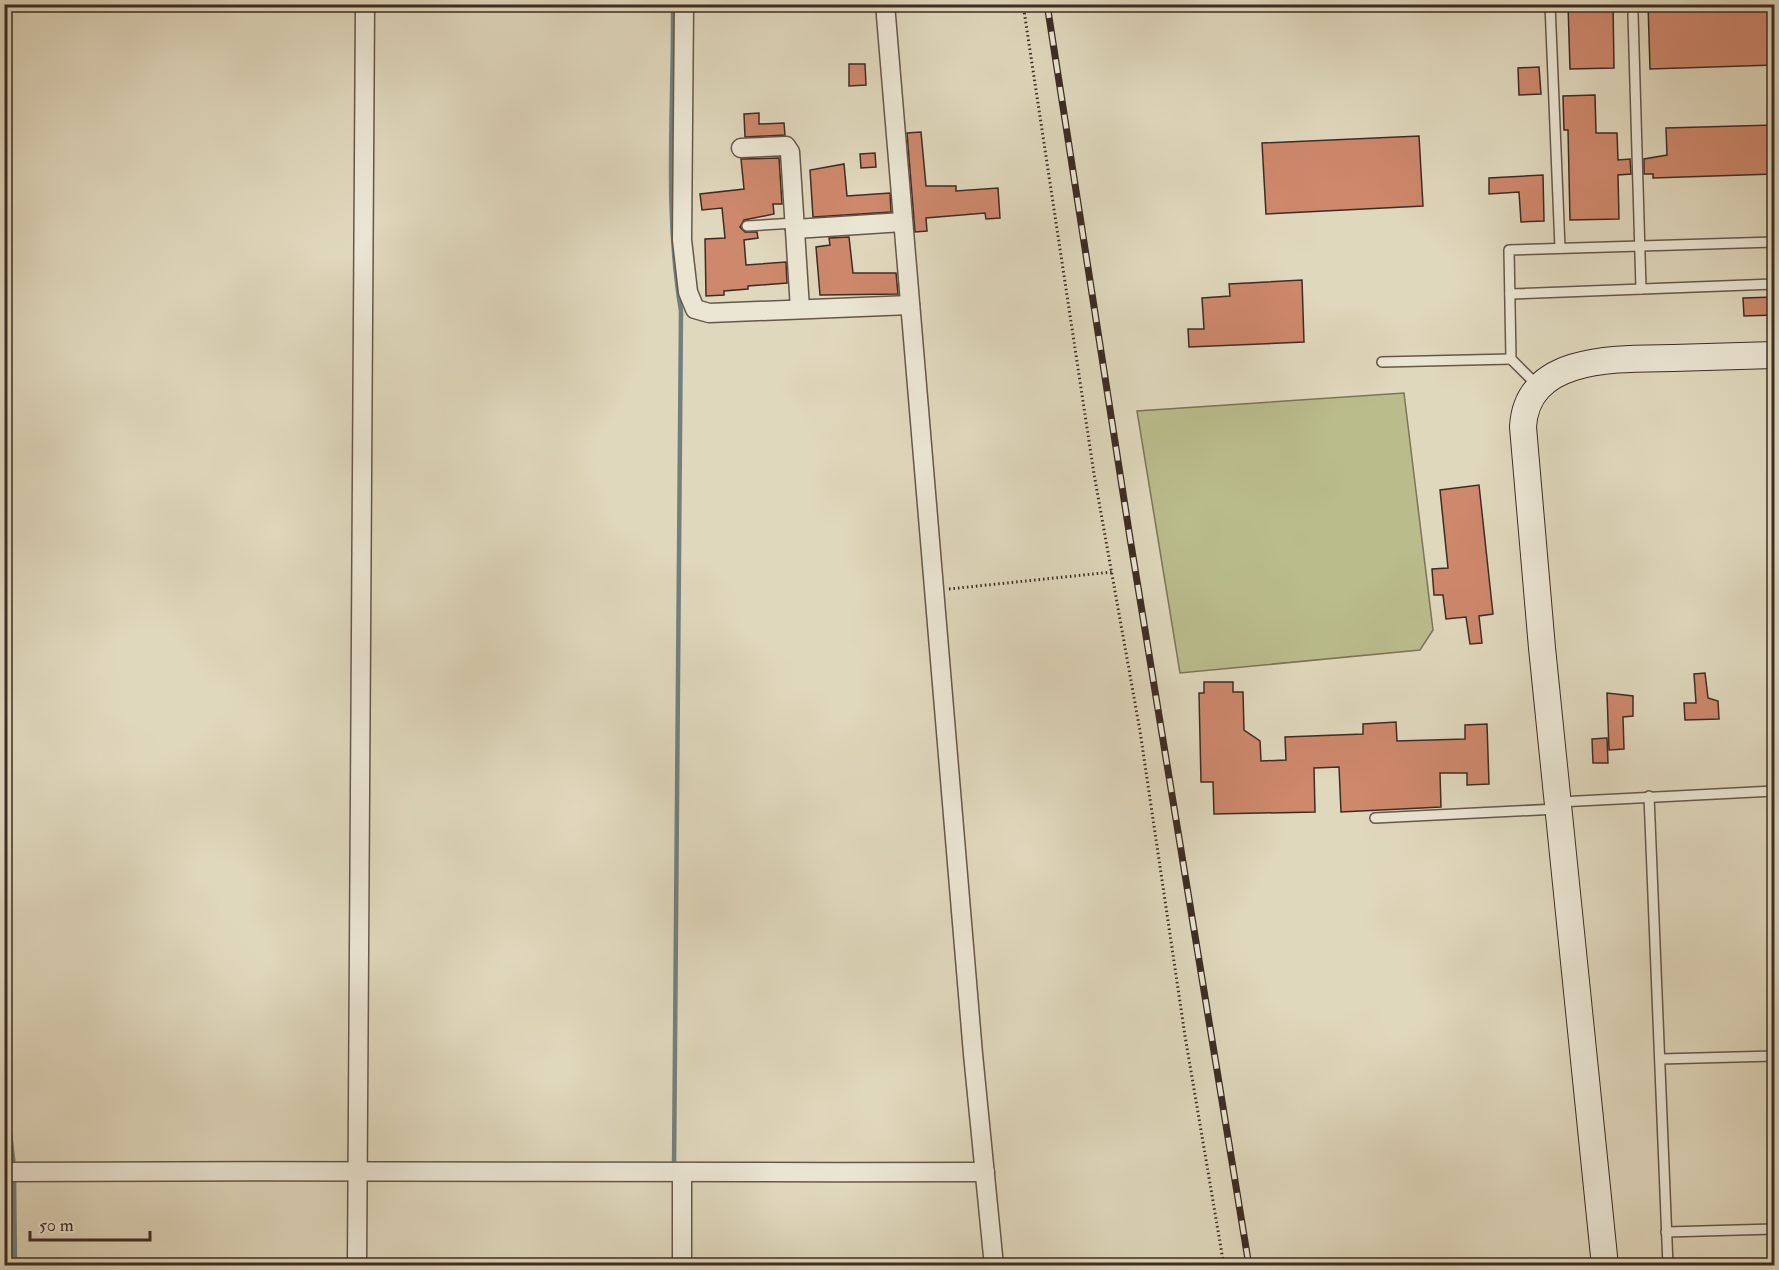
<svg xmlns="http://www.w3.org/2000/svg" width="1779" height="1270" font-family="'IM FELL Double Pica',serif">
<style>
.green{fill:#babc8c;stroke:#7c7458;stroke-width:1.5}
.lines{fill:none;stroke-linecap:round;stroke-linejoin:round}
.stream{stroke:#72807d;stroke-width:4.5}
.building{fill:#ce886c;stroke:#3d2c24;stroke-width:1.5}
.lane-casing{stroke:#66574a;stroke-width:12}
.street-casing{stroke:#66574a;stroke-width:21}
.secondary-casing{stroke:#3d2c24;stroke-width:28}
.path{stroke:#3d2c24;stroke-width:3;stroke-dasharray:1.5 3;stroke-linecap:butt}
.lane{stroke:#ebe6d4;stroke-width:9}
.street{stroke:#ebe6d4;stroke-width:18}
.secondary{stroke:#ebe6d4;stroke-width:26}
.rail-casing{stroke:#3d2c24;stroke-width:7}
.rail{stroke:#ebe6d4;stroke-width:4.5;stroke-dasharray:14;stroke-linecap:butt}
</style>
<rect width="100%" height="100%" fill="#e0d8bd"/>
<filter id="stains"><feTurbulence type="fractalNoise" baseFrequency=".00333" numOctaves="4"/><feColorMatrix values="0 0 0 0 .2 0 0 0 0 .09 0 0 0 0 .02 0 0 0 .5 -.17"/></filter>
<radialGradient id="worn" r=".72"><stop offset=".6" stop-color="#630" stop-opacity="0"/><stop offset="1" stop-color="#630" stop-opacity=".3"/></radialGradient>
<polygon class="green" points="1404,393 1433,630 1420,650 1180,673 1137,411"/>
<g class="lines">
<g class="stream">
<path d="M673 4C674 106 664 210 681 311L674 1168"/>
<polyline points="4,577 7,580 4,580"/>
<polyline points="4,1110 9,1125 14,1167"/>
<polyline points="14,1175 15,1266"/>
</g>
</g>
<g class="building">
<polygon points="1568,4 1613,4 1614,68 1570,69"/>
<polygon points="1648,4 1774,4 1774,65 1650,69"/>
<polygon points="849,64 865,64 866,85 849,86"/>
<polygon points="1539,67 1541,94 1519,95 1518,68"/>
<polygon points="1595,95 1596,133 1617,133 1618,160 1630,159 1631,174 1618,175 1619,219 1570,220 1568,130 1564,130 1563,96"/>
<polygon points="759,113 759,124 784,123 785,135 745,137 744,114"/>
<polygon points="1774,125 1774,174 1653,178 1653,174 1644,174 1644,159 1667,155 1666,128"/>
<polygon points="921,132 926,186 956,186 956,191 998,188 1000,218 986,219 985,213 926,218 927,231 915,232 907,133"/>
<polygon points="1419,136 1423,206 1266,214 1262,143"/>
<polygon points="875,153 876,167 861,168 860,154"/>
<polygon points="779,158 782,204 773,204 774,214 744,220 740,227 745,232 757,232 758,238 744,240 746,265 786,262 787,283 748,286 748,289 724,291 724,295 706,296 705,239 725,238 722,208 702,210 700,194 744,189 741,159"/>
<polygon points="844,164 847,196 890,193 891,212 813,217 810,170"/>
<polygon points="1543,175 1544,221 1521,222 1519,192 1489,194 1489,178"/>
<polygon points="849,237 853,273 896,273 898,294 820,295 816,247 830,245 829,238"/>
<polygon points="1302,280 1304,342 1189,347 1188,329 1204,329 1202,298 1230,296 1229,284"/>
<polygon points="1774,297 1774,315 1744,316 1743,298"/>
<polygon points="1479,485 1493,614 1479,616 1482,643 1470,644 1466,617 1446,619 1443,595 1434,595 1432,569 1448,568 1440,490"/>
<polygon points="1705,673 1708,698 1718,701 1719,719 1685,720 1684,703 1696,703 1694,674"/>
<polygon points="1204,682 1233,682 1233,692 1243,692 1244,730 1260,741 1261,761 1286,760 1285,737 1363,734 1363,724 1396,722 1397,741 1465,739 1465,725 1487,724 1489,784 1467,785 1467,773 1440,773 1441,807 1341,812 1339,767 1314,768 1315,812 1214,814 1213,782 1201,782 1199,693 1204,693"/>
<polygon points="1607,693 1633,696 1633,716 1623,717 1624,749 1609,750"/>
<polygon points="1607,738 1608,763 1593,763 1592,739"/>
</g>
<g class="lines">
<defs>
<g id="lane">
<polyline points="1550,4 1560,248"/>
<polyline points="1633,14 1641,289"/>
<polyline points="747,226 795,223"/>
<polyline points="1510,294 1774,284"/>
<polyline points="1382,362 1511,359"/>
<polyline points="1539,387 1511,359 1509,250 1774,242"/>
<polyline points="1649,796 1668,1266"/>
<polyline points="1559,802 1774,791"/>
<polyline points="1375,818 1557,809"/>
<polyline points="1660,1059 1774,1056"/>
<polyline points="1666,1232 1774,1229"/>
</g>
<g id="street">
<polyline points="684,4 682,240 688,292 695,309 709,313 910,305"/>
<polyline points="885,4 973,1054 994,1266"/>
<polyline points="741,148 786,146 790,152 800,309"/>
<polyline points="795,229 903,222"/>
<path d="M4 1172C331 1170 658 1173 985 1172"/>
<polyline points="357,1266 365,4"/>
<polyline points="682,1266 682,1173"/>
</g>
<path id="secondary" d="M1605 1266 1542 648 1523 427C1527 354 1620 359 1673 358 1707 357 1741 356 1774 355"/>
</defs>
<use href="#lane" class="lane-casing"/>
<use href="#street" class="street-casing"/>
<use href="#secondary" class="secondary-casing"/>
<g class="path">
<polyline points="1023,4 1094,474 1140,731 1185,1036 1224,1266"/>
<polyline points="949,589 1112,572"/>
</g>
<use href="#lane" class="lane"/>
<use href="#street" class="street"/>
<use href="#secondary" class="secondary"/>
<defs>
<polyline id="rail" points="1047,4 1130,538 1249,1266"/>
</defs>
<use href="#rail" class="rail-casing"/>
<use href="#rail" class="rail"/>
</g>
<rect width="1779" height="1270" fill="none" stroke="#e0d8bd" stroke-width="24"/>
<rect x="6" y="6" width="1767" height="1258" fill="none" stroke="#3d2c24" stroke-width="3"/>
<rect x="12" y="12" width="1755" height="1246" fill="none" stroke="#3d2c24" stroke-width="1.5"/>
<path d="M30 1231v9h120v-9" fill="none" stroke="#3d2c24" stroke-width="3"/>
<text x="39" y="1231" font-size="18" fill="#3d2c24" stroke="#ebe6d4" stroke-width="4.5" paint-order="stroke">50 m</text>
<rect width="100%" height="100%" filter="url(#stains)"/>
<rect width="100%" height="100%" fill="url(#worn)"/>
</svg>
